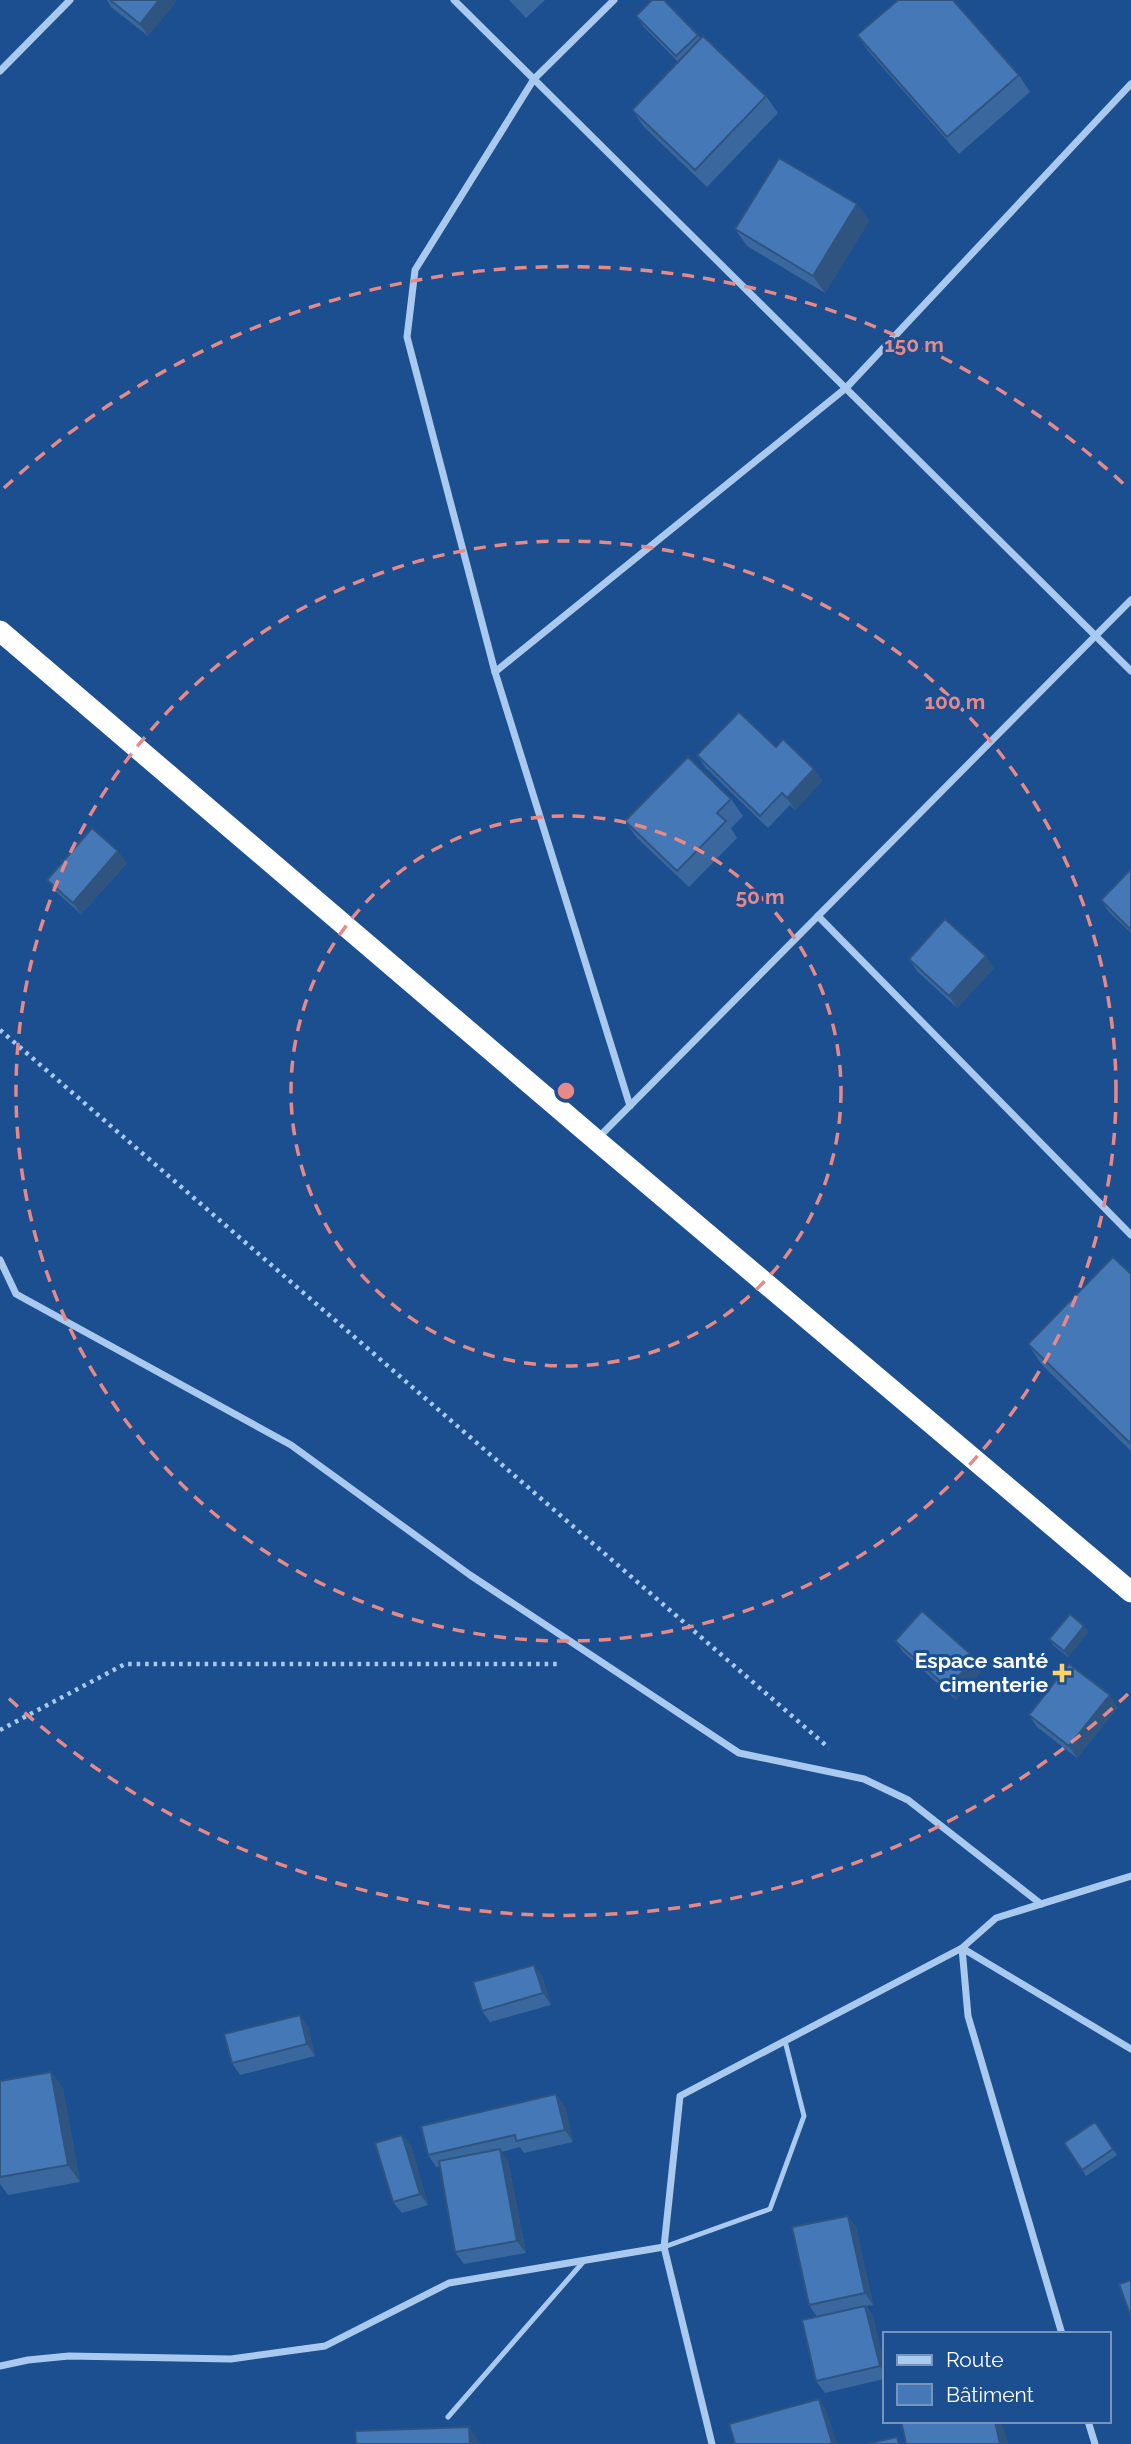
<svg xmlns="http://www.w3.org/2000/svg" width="1131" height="2444" font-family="Raleway,sans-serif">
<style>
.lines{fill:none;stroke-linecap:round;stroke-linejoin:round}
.path{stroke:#a9c9ee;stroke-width:4.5;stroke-dasharray:3.5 5;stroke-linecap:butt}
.lane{stroke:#a9c9ee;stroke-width:5}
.street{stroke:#a9c9ee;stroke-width:7}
.highway{stroke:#fff;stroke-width:21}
.wall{fill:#3a679d}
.shaded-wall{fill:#305480}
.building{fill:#4478b7;stroke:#305480;stroke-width:2}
.ring{fill:none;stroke:#e88989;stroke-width:3.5;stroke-dasharray:12 9}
.poi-dot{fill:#ffd166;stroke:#1b4f8f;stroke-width:2.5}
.labels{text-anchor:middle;stroke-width:6;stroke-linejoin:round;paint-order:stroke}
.poi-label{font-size:21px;font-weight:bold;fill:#fff;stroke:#1b4f8f;text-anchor:end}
.centre{fill:#e88989;stroke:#1b4f8f;stroke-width:3.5}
.ring-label{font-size:21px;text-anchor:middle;font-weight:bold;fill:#e88989;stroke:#1b4f8f;stroke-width:6;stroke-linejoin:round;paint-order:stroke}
</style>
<rect width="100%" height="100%" fill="#1b4f8f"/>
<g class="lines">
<g class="path">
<polyline points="0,1030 829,1748"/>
<polyline points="0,1730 125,1664 561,1664"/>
</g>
<g class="lane">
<polyline points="664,2247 770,2209 804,2116 785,2041"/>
<polyline points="448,2417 584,2261"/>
</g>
<g class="street">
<polyline points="454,0 1131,671"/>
<polyline points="614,0 534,79 415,270 407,337 495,672 630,1106"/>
<polyline points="0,71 70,0"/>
<polyline points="495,672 846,388 1131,84"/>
<polyline points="818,916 1131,1235"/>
<polyline points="597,1139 1131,600"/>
<polyline points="0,1260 16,1294 291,1445 470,1575 739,1753 864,1779 908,1800 1041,1904"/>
<polyline points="1062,2334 968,2016 962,1948 996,1918 1131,1876"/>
<polyline points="0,2366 28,2360 69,2356 231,2359 325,2346 449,2283 664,2247"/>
<polyline points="1088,2421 1095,2444"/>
<polyline points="712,2444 664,2247 680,2096 962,1948 1131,2049"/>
</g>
<polyline class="highway" points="0,631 596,1140 1131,1592"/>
</g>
<g class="wall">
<polygon points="107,0 177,0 148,36 111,7"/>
<polygon points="509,0 545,0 526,18"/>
<polygon points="636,16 698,35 701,39 766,96 778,113 707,187 644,127 632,110 678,62 644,27"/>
<polygon points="857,35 1019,75 1030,92 959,154 869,52"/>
<polygon points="857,204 869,221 825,293 747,246 735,229"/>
<polygon points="776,747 814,769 822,781 795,810 790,805 768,828 705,767 697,755"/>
<polygon points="731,799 743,816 731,828 737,838 689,887 637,838 625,821"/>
<polygon points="127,863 81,914 56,892 47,880"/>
<polygon points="1131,869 1131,933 1109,912 1101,900"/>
<polygon points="909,959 994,968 957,1008 917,971"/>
<polygon points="1131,1274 1131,1451 1042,1365 1028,1344"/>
<polygon points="1084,1626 1088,1632 1068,1657 1053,1645 1049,1639"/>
<polygon points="895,1641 983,1669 956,1700 903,1652"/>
<polygon points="1118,1707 1077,1758 1037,1727 1029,1715"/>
<polygon points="542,1976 551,2005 490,2022 482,2011"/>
<polygon points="308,2027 315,2056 240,2075 232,2063"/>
<polygon points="51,2072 63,2089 80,2182 8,2195 0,2184 0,2081"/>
<polygon points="565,2106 573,2142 524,2153 520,2147 501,2152 508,2161 526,2253 464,2264 455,2252 440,2166 436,2167 428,2155"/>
<polygon points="1095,2122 1117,2155 1086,2176 1064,2143"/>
<polygon points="402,2135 411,2146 428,2205 402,2213 393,2202"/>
<polygon points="856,2227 873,2305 866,2306 873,2317 884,2363 884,2379 825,2393 816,2381 817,2317 809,2305"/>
</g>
<g class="shaded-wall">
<polygon points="159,0 177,0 148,36 140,24"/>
<polygon points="857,204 869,221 825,293 813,276"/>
<polygon points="814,769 822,781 795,810 787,798"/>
<polygon points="118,851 127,863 81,914 73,903"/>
<polygon points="986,956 994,968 957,1008 949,996"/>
<polygon points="1084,1626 1088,1632 1068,1657 1064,1651"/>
<polygon points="975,1658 983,1669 956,1700 948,1688"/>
<polygon points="1110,1695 1118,1707 1077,1758 1069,1746"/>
<polygon points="534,1965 542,1976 551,2005 543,1993"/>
<polygon points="300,2015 308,2027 315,2056 307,2044"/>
<polygon points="51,2072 63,2089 80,2182 68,2165"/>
<polygon points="556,2094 565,2106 573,2142 565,2130"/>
<polygon points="402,2135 411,2146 428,2205 420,2194"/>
<polygon points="500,2149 508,2161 526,2253 517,2241"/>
<polygon points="848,2216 856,2227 873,2305 865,2293"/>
<polygon points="865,2306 873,2317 884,2363 884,2373 880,2366"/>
<polygon points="819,2399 827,2411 837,2444 832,2444 832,2443"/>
<polygon points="995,2421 999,2421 1004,2428 1008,2444 1000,2444"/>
<polygon points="469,2427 481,2444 470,2444"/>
</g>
<g class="building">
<polygon points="110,0 159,0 140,24"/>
<polygon points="652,0 664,0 698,35 676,56 636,16"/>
<polygon points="898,0 953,0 1019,75 947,137 857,35"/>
<polygon points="703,36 766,96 695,170 632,110"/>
<polygon points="779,158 857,204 813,276 735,229"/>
<polygon points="739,712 776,747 783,739 814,769 787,798 782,793 760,816 697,755"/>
<polygon points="688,757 731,799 717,813 726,821 677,871 625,821"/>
<polygon points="92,828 118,851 73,903 47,880"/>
<polygon points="1131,869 1131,930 1101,900"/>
<polygon points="945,919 986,956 949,996 909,959"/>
<polygon points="1113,1257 1131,1274 1131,1444 1028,1344"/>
<polygon points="922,1611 975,1658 948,1688 895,1641"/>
<polygon points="1070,1614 1084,1626 1064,1651 1049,1639"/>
<polygon points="1069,1664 1110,1695 1069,1746 1029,1715"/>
<polygon points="534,1965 543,1993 482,2011 473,1982"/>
<polygon points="300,2015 307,2044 232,2063 224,2034"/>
<polygon points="51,2072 68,2165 0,2177 0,2081"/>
<polygon points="556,2094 565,2130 516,2141 515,2135 428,2155 421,2126"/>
<polygon points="1095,2122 1113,2149 1082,2170 1064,2143"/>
<polygon points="402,2135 420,2194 393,2202 375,2143"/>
<polygon points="500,2149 517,2241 455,2252 439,2161"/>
<polygon points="848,2216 865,2293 809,2305 792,2227"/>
<polygon points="1131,2280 1131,2317 1119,2284"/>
<polygon points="865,2306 880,2366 816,2381 802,2320"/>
<polygon points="819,2399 832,2443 828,2444 735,2444 729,2424"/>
<polygon points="901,2421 995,2421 1000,2444 906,2444"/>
<polygon points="469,2427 470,2444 356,2444 355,2431"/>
<polygon points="897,2437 899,2444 866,2444"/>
</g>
<g class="ring">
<circle cx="566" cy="1091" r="275"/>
<circle cx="566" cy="1091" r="550"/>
<path d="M1128 1694A824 824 0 0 1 4 1694M4 488A824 824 0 0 1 1128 488"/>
</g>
<path class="poi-dot" d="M1058.5 1662.5h7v7h7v7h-7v7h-7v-7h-7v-7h7z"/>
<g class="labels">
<g class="poi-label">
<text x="1048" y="1668">Espace santé<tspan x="1048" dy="24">cimenterie</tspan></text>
</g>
</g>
<circle cx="566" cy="1091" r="10" class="centre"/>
<g class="ring-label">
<text x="914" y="352">150 m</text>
<text x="955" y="709">100 m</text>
<text x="760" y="904">50 m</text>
</g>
<rect x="883" y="2332" width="228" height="91" fill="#1b4f8f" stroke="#7695bc" stroke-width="2"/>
<rect x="897" y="2355" width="35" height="10" fill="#a9c9ee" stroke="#7695bc" stroke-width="2"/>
<text x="946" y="2367" font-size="21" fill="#ffffff">Route</text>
<rect x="897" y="2384" width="35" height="21" fill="#4478b7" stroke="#7695bc" stroke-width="2"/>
<text x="946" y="2402" font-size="21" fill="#ffffff">Bâtiment</text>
</svg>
